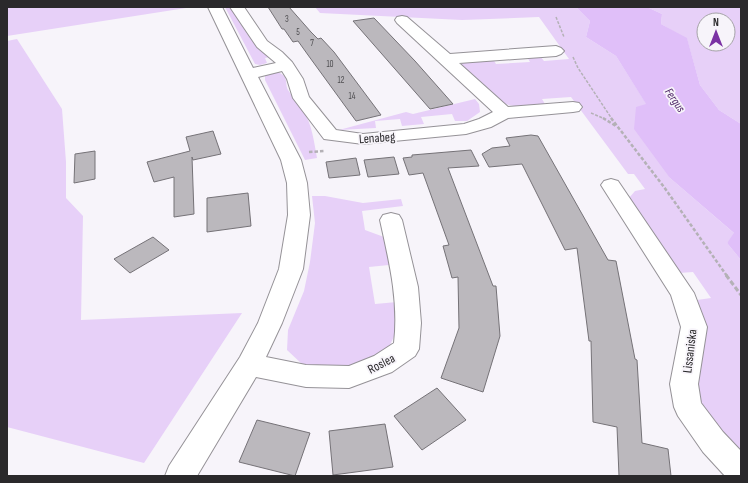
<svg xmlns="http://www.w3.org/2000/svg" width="748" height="483" font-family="'Sofia Sans Condensed',sans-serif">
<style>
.green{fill:#e7d0f8;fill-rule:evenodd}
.water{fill:#e0bff9}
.building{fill:#bbb8bd;stroke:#757277}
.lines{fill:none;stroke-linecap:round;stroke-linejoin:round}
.minor-casing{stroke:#959297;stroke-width:2}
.path-far2{stroke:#b4b1b6;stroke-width:1.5;stroke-dasharray:3 1.5;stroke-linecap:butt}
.path-far1{stroke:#b4b1b6;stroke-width:2.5;stroke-dasharray:3.5 2;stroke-linecap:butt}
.path{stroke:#b4b1b6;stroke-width:3;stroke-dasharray:5 2.5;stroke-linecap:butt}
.minor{fill:#fff;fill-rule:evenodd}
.labels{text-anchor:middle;stroke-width:3.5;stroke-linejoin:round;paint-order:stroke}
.far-number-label{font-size:9px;fill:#4e4d50}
.far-water-label{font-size:12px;font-style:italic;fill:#471d60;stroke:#f7f4fa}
.street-label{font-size:13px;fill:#2a292b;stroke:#f7f4fa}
</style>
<rect width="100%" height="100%" fill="#f7f4fa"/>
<g class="green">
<polygon points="7,7 186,7 186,8 7,36"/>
<polygon points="225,7 230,7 270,57 265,58 267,63 260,65 255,64"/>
<path d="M315 7H566L577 8 590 21 586 37 616 56 647 105 670 178 735 234 727 243 741 260V453L701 410 697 377 706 333 697 300 711 298 693 272 679 273 629 198 635 191 645 189 634 174H628L571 97 542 99 545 104C529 106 515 109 501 102L462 66 461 64 464 62 493 59 496 64 530 62 527 57 540 56 544 61 569 59 539 17 462 20 320 13Z"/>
<path d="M647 7H741V124L719 110 700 85 687 39 661 24 662 14ZM704 20H728V44H704Z"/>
<polygon points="17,39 62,109 66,162 66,198 83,216 81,320 242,313 144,463 7,427 7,41"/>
<path d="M278 72C290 78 284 81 288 90 292 97 299 103 303 110 312 124 314 142 317 158L305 160 265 80V75L270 73Z"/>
<polygon points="475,99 479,104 480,112 467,121 455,121 452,114 421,117 424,124 402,126 400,119 375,121 376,128 339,130 406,112 413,114"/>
<polygon points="312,196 325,196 363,203 401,199 403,206 362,211 365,230 384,237 389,265 369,267 375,304 397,302 400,324 388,349 371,362 341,369 318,369 302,364 287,350 288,330 304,291 310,262 315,223"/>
</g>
<polygon class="water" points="566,7 647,7 662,14 661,24 687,38 700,85 719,110 741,124 741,260 727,243 734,233 670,178 634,129 636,107 646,104 616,56 586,37 590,21 577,8"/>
<g class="building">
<polygon points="268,7 289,7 311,32 318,39 321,38 334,52 381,115 356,121 308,55 298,41 293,42 284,29 282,29"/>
<polygon points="374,18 415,61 453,104 430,109 353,21"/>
<polygon points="213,131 221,154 193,160 192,157 194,214 174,217 174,177 154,182 147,162 190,151 186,137"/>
<polygon points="531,135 538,136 608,260 616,261 635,359 637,360 642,443 668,449 671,476 619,476 617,427 593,422 591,341 589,341 577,248 565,250 522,164 489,167 482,154 492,148 510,146 506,138"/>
<polygon points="471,150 479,166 448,168 493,286 496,286 500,336 483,392 441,378 459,328 458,277 452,278 443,246 449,245 423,173 409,175 403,158 412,157 412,155"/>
<polygon points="95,151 95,179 74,183 75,154"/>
<polygon points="394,157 399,174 368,177 364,160"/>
<polygon points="356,158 360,175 329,178 326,162"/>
<polygon points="248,193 251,226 207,232 207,198"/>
<polygon points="153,237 169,250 130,273 114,259"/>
<polygon points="437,388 466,420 422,450 394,416"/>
<polygon points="257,420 310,433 295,476 239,462"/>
<polygon points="385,424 393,467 333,475 329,431"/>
</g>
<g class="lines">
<defs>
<g id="minor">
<path d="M208 7H222L253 68 276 63 257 47 230 7H244L267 41 282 52 292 62 303 79 309 97 336 130 363 134 464 124 479 119 493 112 397 23 395 20 397 17 402 16 407 17 450 54 556 46 561 48 564 51 561 54 556 56 459 63 508 107 573 102 579 103 582 107 579 111 573 112 508 118 491 127 466 134 363 144 324 139 293 98 287 79 282 71 258 77 301 160 307 183 310 215 303 269 282 323 266 357 306 365 349 366 374 356 394 343C399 301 389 261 380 220L383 215 391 213 399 215 402 220 418 287 421 323 419 349 415 356 392 372 349 388 306 387 256 377 197 476H165L169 466 240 357 258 323 279 269 288 215 287 183 281 160Z"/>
<polygon points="611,179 618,181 694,293 707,327 698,384 701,403 723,432 741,451 741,476 725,476 703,452 678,416 674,407 670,384 681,327 671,295 601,185 604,181"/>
</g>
</defs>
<use href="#minor" class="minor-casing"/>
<g class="path-far2">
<polyline points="556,17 564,37"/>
<polyline points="573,57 578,68 612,119"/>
<polyline points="591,113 605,119"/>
</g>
<g class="path-far1">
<polyline points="603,118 616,126"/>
<polyline points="611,118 664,187 727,276"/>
<polyline points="309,152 324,151"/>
</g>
<polyline class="path" points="726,275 741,295"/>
<use href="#minor" class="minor"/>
</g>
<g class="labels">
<g class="far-number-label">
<text x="287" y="22">3</text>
<text x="298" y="35">5</text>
<text x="312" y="46">7</text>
<text x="330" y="67">10</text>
<text x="341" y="83">12</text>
<text x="352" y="99">14</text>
</g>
<g class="far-water-label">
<text transform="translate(675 100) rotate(56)" y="4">Fergus</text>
</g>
<g class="street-label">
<text transform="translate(377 137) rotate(-4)" y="5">Lenabeg</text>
<text transform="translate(689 351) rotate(-83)" y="5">Lissaniska</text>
<text transform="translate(381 363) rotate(-27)" y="5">Roslea</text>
</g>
</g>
<rect width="748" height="483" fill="none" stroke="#2a292b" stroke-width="16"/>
<g transform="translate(716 32)"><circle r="19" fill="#f7f4fa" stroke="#a5a3a7"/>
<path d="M0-3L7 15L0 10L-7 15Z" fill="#7b32a4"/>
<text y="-6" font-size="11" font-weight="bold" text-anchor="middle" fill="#2a292b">N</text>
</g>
</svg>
